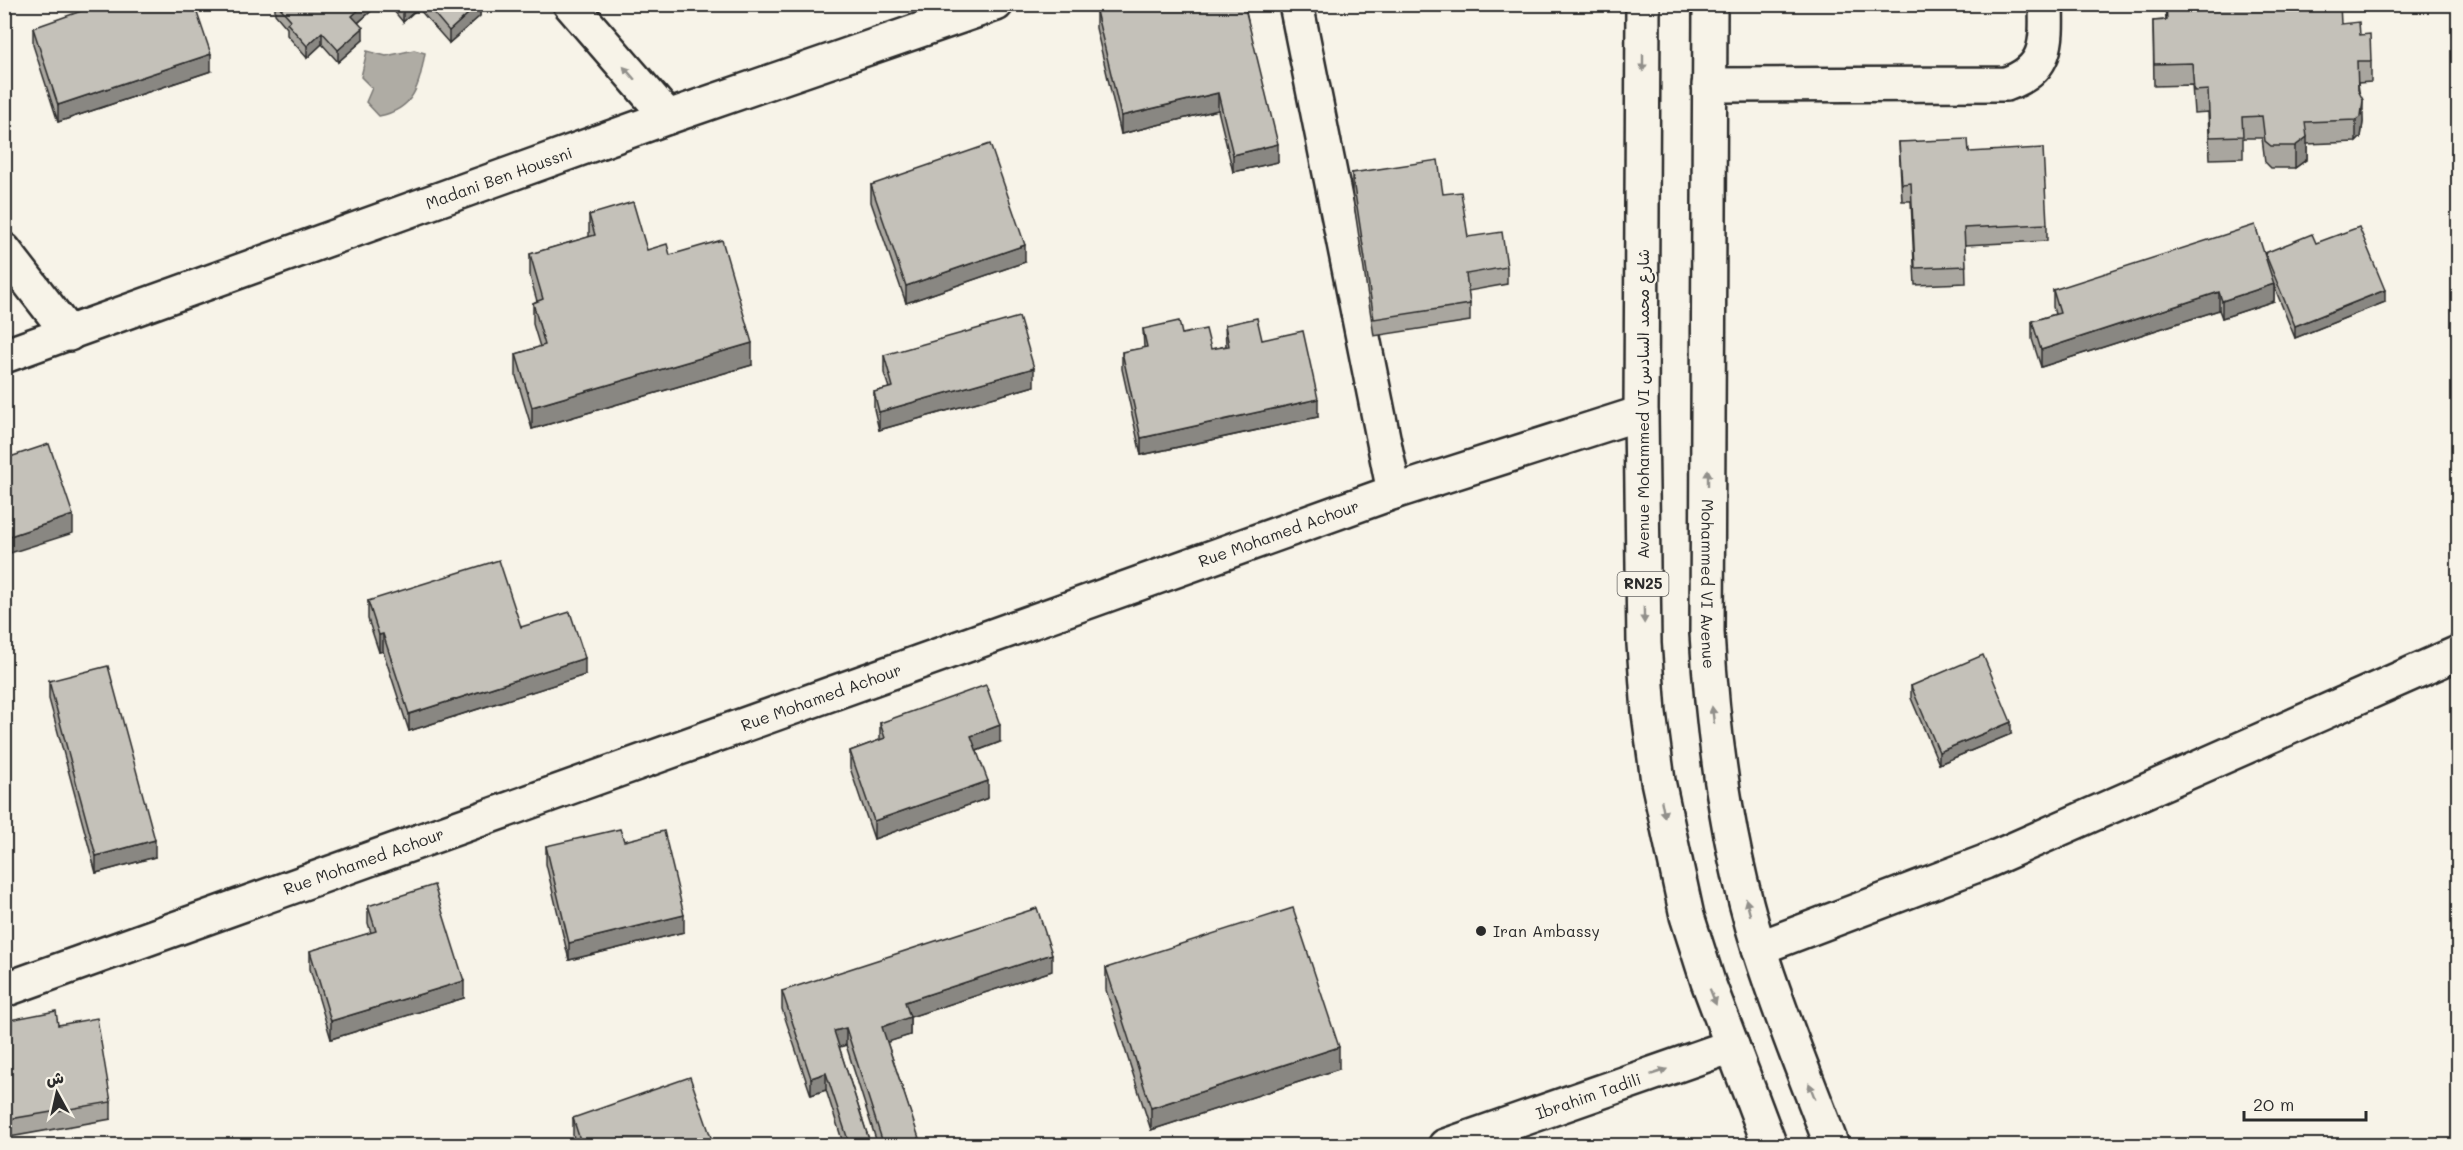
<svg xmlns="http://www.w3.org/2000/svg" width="2463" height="1150" font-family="Mali,'Playpen Sans Arabic',sans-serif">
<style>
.water{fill:#afaca4;stroke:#7a7874;stroke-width:1.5}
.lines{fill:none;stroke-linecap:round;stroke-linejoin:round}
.minor-casing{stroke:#2b2b2b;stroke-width:38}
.major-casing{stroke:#2b2b2b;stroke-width:38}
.minor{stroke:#f7f3e8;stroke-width:33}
.major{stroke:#f7f3e8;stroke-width:33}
.wall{fill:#a9a69f;stroke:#2b2b2b;stroke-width:1.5}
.shaded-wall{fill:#898782;stroke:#2b2b2b;stroke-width:1.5}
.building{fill:#c4c1b9;stroke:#2b2b2b;stroke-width:1.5}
.oneway{fill:#918f8a}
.poi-dot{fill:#2b2b2b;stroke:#f7f3e8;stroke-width:2}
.labels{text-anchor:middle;stroke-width:4.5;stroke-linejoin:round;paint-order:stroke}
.shield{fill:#f7f3e8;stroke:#686764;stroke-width:1.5}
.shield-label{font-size:15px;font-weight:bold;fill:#2b2b2b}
.street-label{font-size:16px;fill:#2b2b2b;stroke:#f7f3e8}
.poi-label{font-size:16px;fill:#2b2b2b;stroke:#f7f3e8;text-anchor:start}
</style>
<rect width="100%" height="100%" fill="#f7f3e8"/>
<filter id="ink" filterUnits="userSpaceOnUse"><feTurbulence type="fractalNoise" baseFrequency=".0167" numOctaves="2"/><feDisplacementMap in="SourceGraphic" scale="12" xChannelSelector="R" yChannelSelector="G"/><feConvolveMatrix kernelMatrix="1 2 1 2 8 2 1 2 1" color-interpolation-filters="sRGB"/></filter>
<g filter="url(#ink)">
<path class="water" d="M414 50 425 53C419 85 415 109 379 116L366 102 372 88 361 77 367 51 386 56Z"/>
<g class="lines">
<defs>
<g id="minor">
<polyline points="570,4 668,117"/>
<polyline points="1296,4 1394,492"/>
<path d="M1709 85 2006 84C2048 70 2047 43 2046 4"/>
<polyline points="4,250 69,334"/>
<path id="s1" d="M4 356 668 117 996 4"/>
<polyline points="1759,948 1985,862 2458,653"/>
<path id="s2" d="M4 990 1394 492 1641 413"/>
<path id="s3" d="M1445 1146 1732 1046"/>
</g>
<g id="major">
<polyline points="1643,4 1641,413 1644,644 1649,713 1658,781 1687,916 1708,982 1770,1146"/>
<path id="s4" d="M1710 4 1707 633C1713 740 1727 846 1759 948 1780 1015 1807 1080 1832 1146"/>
</g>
</defs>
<use href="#minor" class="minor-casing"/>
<use href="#major" class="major-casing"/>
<use href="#minor" class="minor"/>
<use href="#major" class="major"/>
</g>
<g class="wall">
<polygon points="275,4 379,4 358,23 363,40 338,62 322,44 307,58 287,35 287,28 275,14"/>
<polygon points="388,4 480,4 480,16 449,43 418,8 403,22"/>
<polygon points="1244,4 1278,162 1233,172 1218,110 1121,134 1096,28 1096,11"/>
<polygon points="2165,4 2237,4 2341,24 2360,35 2371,61 2371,82 2358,83 2363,122 2361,137 2356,142 2307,144 2307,159 2295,168 2271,168 2265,162 2262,138 2243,138 2243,158 2210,159 2208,112 2194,113 2192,85 2154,86 2153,21 2166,20"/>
<polygon points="33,28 211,71 58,122 33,45"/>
<polygon points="1899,142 1969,152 2047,224 2047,241 1965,245 1966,283 1915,285 1911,201 1902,201"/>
<polygon points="1352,173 1443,194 1468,237 1507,267 1507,284 1468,291 1470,304 1470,321 1374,336 1352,191"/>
<polygon points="871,185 1025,262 906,303 871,202"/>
<polygon points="589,215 647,250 670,255 752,365 532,429 516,376 516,354 540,347 533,324 533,303 537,301 530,276 530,254 589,237"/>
<polygon points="2316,243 2385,302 2295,338 2274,286 2274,301 2222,318 2219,310 2041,367 2032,339 2032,321 2055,314 2053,307 2053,290 2265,257 2265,253"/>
<polygon points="1225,325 1262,340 1318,417 1141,455 1122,369 1122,352 1144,348 1143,329 1182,334 1211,349 1226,346"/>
<polygon points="884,355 1034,386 879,430 874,409 874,392 889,388 884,373"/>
<polygon points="368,601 521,627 585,675 409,731 383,651 379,652 368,619"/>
<polygon points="49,681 155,857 96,873 49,699"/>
<polygon points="1911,686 2011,734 1939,764 1911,698"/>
<polygon points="880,723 1000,742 977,751 988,798 874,839 850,768 850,751 880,740"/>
<polygon points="624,841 684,932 569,960 546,864 546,846"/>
<polygon points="368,906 464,998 331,1039 310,969 310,951 371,933 368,923"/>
<polygon points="1106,968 1339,1069 1151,1130 1106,990"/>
<polygon points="1052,971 910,1017 910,1035 887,1042 921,1146 878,1146 846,1045 839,1047 871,1146 844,1146 826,1090 811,1095 782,1009 782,991"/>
<polygon points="4,1021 58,1025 111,1102 111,1119 4,1138"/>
<polygon points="573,1118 714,1146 576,1146 573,1135"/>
</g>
<g class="shaded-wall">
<polygon points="365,4 379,4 352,28 352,16"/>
<polygon points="409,4 418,4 418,8 403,22 403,10"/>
<polygon points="479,4 480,4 480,16 449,43 449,31"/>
<polygon points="363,28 363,40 338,62 338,50"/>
<polygon points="322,32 322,44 307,58 307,46"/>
<polygon points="211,54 211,71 58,122 58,105"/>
<polygon points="1218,93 1218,110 1121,134 1121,116"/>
<polygon points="2363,100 2363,122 2361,137 2356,142 2356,120"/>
<polygon points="2307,137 2307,159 2295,168 2295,146"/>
<polygon points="1278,144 1278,162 1233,172 1233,155"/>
<polygon points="1025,245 1025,262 906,303 906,286"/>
<polygon points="2274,284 2274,301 2222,318 2222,301"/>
<polygon points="2385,290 2385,302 2295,338 2295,326"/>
<polygon points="2219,292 2219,310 2041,367 2041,350"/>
<polygon points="752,343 752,365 532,429 532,407"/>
<polygon points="1034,368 1034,386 879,430 879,412"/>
<polygon points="1318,399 1318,417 1141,455 1141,438"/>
<polygon points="73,515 73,533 4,555 4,538"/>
<polygon points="383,634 383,651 379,652 379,635"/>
<polygon points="585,658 585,675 409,731 409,714"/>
<polygon points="2011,722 2011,734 1939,764 1939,752"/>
<polygon points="1000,725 1000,742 971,753 971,736"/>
<polygon points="988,781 988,798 874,839 874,821"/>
<polygon points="155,840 155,857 96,873 96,856"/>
<polygon points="684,915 684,932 569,960 569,943"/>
<polygon points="1052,954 1052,971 910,1017 910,1035 882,1044 882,1027 905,1002"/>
<polygon points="464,981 464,998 331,1039 331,1021"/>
<polygon points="846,1028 846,1045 834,1049 834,1031"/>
<polygon points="1339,1047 1339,1069 1151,1130 1151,1108"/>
<polygon points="826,1073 826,1090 811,1095 811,1078"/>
</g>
<g class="building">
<polygon points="101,4 194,4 211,54 58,105 33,28"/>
<polygon points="277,4 365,4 352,16 363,28 338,50 322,32 307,46 287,23 291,20"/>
<polygon points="398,4 409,4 403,10"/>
<polygon points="426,4 479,4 449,31"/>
<polygon points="1123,4 1244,4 1278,144 1233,155 1218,93 1121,116 1096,11"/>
<polygon points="2166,4 2340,4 2341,24 2359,22 2360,35 2370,34 2371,61 2357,61 2358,90 2363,100 2361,116 2356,120 2305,122 2307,137 2295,146 2271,146 2265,141 2262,116 2242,117 2243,136 2210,137 2208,90 2194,91 2192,63 2154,64 2153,21 2167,20"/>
<polygon points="1968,139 1969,152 2043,148 2047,224 1964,228 1966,266 1915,268 1911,183 1902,184 1899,142"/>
<polygon points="990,144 1025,245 906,286 871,185"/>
<polygon points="1438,160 1443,194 1461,192 1468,237 1502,232 1507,267 1466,274 1470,304 1374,319 1352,173"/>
<polygon points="633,202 647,250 667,244 670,255 722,240 752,343 532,407 516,354 545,345 533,303 543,299 530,254 595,235 589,215"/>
<polygon points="2255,225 2274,284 2222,301 2219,292 2041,350 2032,321 2060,313 2053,290"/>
<polygon points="2359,227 2385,290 2295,326 2265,253 2312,234 2316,243"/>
<polygon points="1019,317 1034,368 879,412 874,392 893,387 884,355"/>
<polygon points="1257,318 1262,340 1303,331 1318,399 1141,438 1122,352 1147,347 1143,329 1179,321 1182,334 1206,329 1211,349 1229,346 1225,325"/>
<polygon points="4,441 10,457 49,444 73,515 4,538"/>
<polygon points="499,560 521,627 570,612 585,658 409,714 383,634 379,635 368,601"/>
<polygon points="1983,655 2011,722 1939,752 1911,686"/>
<polygon points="108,666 155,840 96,856 49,681"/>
<polygon points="986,685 1000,725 971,736 988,781 874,821 850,751 885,738 880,723"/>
<polygon points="620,829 624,841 664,831 684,915 569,943 546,846"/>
<polygon points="434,885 464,981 331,1021 310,951 376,931 368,906"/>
<polygon points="1037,908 1052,954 905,1002 910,1017 882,1027 921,1144 915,1146 884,1146 846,1028 834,1031 871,1146 850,1146 826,1073 811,1078 782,991"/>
<polygon points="1293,908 1339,1047 1151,1108 1106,968"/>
<polygon points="56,1011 58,1025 97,1018 111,1102 4,1120 4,1049 6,1049 4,1042 4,1021"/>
<polygon points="690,1077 714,1146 582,1146 573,1118"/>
<polygon points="1605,1141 1607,1146 1591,1146"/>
</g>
<defs><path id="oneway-solid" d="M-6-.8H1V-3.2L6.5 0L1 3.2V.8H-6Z" transform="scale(1.5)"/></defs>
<g class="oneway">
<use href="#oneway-solid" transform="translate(1643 63) rotate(90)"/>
<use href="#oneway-solid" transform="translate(629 73) rotate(-131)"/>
<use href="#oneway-solid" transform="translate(1708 478) rotate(-90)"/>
<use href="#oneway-solid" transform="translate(1644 615) rotate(89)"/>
<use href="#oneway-solid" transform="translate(1713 715) rotate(-97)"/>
<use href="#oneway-solid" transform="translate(1663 809) rotate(79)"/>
<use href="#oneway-solid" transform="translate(1748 907) rotate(-105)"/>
<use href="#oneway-solid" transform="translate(1713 997) rotate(69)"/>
<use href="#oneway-solid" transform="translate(1659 1072) rotate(-19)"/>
<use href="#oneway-solid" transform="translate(1812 1091) rotate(-111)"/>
</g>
</g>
<circle class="poi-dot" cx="1481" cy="931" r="6"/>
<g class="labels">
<rect class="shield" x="1617.5" y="572" width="51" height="24" rx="4.5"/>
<g class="shield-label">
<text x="1643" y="589">RN25</text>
</g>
<g class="street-label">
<text dy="6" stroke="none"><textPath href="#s1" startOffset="526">Madani Ben Houssni</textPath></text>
<text transform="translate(1643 404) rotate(-90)" y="6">Avenue Mohammed VI شارع محمد السادس</text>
<text dy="6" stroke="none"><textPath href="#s2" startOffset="1354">Rue Mohamed Achour</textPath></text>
<text dy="6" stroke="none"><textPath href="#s4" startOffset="580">Mohammed VI Avenue</textPath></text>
<text dy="6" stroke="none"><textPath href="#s2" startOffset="868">Rue Mohamed Achour</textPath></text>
<text dy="6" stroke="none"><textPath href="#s2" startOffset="382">Rue Mohamed Achour</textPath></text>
<text dy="6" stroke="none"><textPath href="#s3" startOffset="152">Ibrahim Tadili</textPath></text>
</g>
<g class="poi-label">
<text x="1493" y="937">Iran Ambassy</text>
</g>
</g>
<rect width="2463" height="1150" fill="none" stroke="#f7f3e8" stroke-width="24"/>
<rect x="12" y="12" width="2439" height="1126" fill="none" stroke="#2b2b2b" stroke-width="2" filter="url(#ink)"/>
<g transform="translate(57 1093) rotate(352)" stroke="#f7f3e8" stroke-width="4.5" paint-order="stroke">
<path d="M0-4.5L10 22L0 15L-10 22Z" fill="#2b2b2b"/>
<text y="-9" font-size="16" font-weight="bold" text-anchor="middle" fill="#2b2b2b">ش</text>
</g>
<path d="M2244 1111v9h122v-9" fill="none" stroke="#2b2b2b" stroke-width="3"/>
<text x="2253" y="1111" font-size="18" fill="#2b2b2b" stroke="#f7f3e8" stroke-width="4.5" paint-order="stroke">20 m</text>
</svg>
